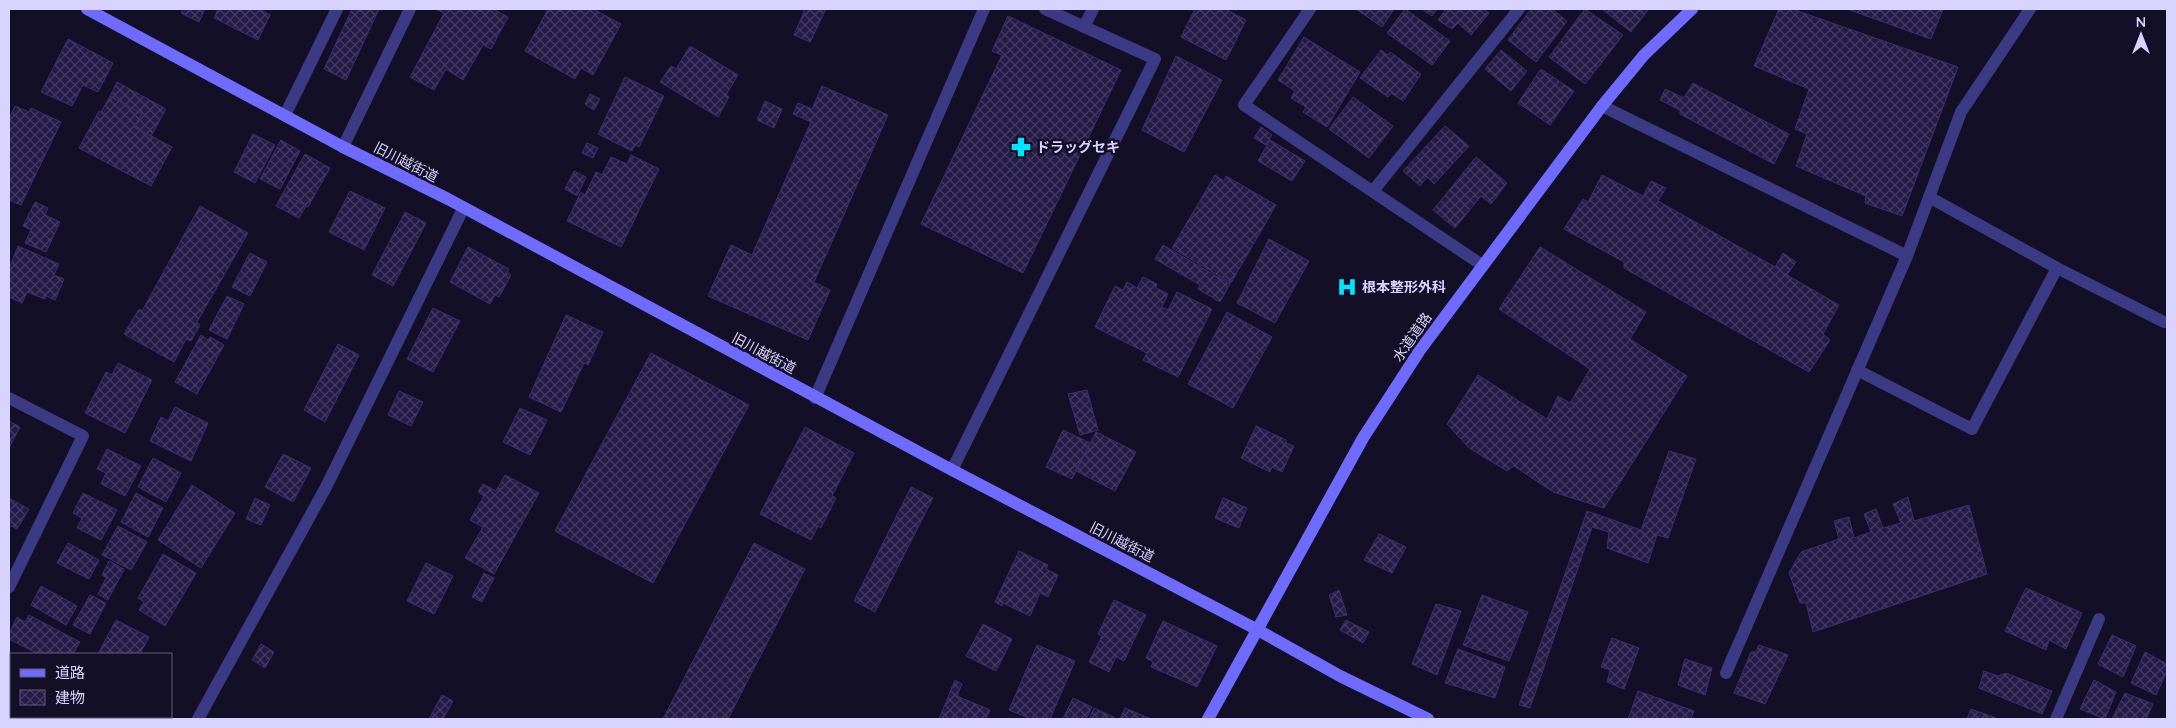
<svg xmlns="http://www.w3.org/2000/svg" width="2176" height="728" font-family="Quicksand,'Noto Sans JP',sans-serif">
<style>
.building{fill:url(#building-cross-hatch);stroke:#3b2d73}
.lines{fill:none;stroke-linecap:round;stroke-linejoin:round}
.lane{stroke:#3d3a85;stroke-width:12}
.street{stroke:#3d3a85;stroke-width:12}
.secondary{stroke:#6f6bff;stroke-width:12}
.labels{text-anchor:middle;stroke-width:5;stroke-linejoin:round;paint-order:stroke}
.poi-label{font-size:14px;font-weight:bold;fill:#d9d4ff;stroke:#130f26;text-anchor:start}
.street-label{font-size:14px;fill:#d9d4ff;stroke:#130f26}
</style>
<defs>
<pattern id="building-cross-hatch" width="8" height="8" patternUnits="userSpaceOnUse" patternTransform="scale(1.25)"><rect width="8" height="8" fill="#241b47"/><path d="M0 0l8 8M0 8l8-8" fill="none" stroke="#433b63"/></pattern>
</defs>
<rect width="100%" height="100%" fill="#130f26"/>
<g class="building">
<polygon points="183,9 205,9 199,22 181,13"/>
<polygon points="218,9 259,9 270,15 258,40 214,18"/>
<polygon points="352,9 379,9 346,80 324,69"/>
<polygon points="435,9 493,9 508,17 491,49 483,45 463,80 446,69 434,90 410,77 444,13"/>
<polygon points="548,9 593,9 621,24 593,75 581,68 575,79 525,51"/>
<polygon points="805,9 826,9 810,42 794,35"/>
<polygon points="1195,9 1225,9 1246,20 1226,60 1181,37"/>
<polygon points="1356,9 1394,9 1382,27"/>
<polygon points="1405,9 1450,41 1432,65 1387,33"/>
<polygon points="1422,9 1437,9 1432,16"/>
<polygon points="1446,9 1483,9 1489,13 1471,35 1458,23 1452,29 1438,20"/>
<polygon points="1531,9 1552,9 1567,21 1536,62 1508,40"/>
<polygon points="1585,9 1623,35 1585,84 1549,57"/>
<polygon points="1602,9 1649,9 1631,32"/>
<polygon points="1779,9 1792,9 1958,67 1902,216 1865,203 1866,196 1796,166 1807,134 1795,129 1809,89 1754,66"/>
<polygon points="1847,9 1943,9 1931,39"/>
<polygon points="1008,16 1121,70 1023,273 921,224 1002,55 992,51"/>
<polygon points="1304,37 1360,72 1327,127 1303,112 1306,107 1291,98 1295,91 1278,80"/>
<polygon points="68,39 113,63 98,92 83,85 72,106 41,92"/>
<polygon points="690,46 738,75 726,95 729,97 718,117 660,82 671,66 676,69"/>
<polygon points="1381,50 1388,55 1390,52 1421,74 1403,101 1391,93 1388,97 1360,78"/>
<polygon points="1501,50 1527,71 1511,91 1485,69"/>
<polygon points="1176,56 1222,80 1184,152 1142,130"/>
<polygon points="1541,69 1574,91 1550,125 1518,103"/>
<polygon points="625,77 664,96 639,147 635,145 632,151 598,134"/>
<polygon points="117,82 166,109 151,136 134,127 142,114 110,96"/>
<polygon points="1693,83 1789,134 1774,164 1680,114 1680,110 1660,100 1665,89 1684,98"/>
<polygon points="822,86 888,115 814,282 830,290 808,340 708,296 731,245 752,255 811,122 793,114 798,103 812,109"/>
<polygon points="590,94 600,99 594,110 585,104"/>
<polygon points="110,96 142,114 134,127 172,147 151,186 79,148 99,111 101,112"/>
<polygon points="1353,97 1393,126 1369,158 1329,129"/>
<polygon points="765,101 782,109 774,128 757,120"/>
<polygon points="15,106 29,112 31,108 61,122 21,205 9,200 9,119"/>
<polygon points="1445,126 1469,146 1434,184 1427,177 1420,186 1403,171"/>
<polygon points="1261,127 1272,135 1266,145 1254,138"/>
<polygon points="253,134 275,145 255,183 234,172"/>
<polygon points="281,140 300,151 280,189 260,179"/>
<polygon points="1270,140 1305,161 1292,181 1258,161"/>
<polygon points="587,143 598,148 593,158 582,153"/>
<polygon points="305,154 330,168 308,207 283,193"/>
<polygon points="631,155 659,169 621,247 567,221 581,192 585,195 596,172 602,175 611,157 627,164"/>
<polygon points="1476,157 1507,183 1491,204 1481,196 1455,228 1433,210"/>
<polygon points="574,171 586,177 577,196 565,189"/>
<polygon points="1215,175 1224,181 1226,176 1276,205 1231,283 1172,248"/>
<polygon points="1602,175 1643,196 1651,181 1666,188 1658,201 1775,267 1783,253 1796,262 1787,275 1839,305 1823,334 1830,340 1809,372 1624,268 1624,262 1564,229 1583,199 1588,202"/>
<polygon points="350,191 385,208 364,250 329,232"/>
<polygon points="283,193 306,206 299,218 276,206"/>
<polygon points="35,202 48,208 45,215 60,222 46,252 25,243 31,230 23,226"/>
<polygon points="200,206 248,233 197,322 200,325 191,341 186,339 174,362 124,334 139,309 142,311"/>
<polygon points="405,212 426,223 393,286 372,275"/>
<polygon points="1269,239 1309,261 1275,323 1237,303"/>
<polygon points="1163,245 1230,284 1220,302 1198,289 1200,285 1155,259"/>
<polygon points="18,246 59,264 54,275 64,279 55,300 46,296 45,299 27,292 22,303 9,297 9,269"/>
<polygon points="468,247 509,269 507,272 511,275 499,297 495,295 490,304 450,282"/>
<polygon points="1540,247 1646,312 1630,339 1687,376 1604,508 1553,492 1514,466 1507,471 1469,448 1447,424 1478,375 1547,419 1558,396 1570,403 1590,369 1499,309"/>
<polygon points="250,253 267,262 250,296 232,287"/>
<polygon points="1143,277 1157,284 1156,288 1168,294 1162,307 1168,310 1177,292 1212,309 1178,377 1143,360 1147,353 1095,327 1115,286 1123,290 1127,282 1137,288"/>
<polygon points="227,296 244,304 227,339 209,330"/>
<polygon points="433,308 460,321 433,372 407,359"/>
<polygon points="1227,312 1272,337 1233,408 1188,384"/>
<polygon points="566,315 603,332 588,365 584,363 561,412 529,397"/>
<polygon points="201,335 208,340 210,337 224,345 197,394 175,382"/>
<polygon points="338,344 359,355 325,422 304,410"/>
<polygon points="651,353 749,405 653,583 555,531"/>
<polygon points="118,363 152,380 125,433 85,413 106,372 112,375"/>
<polygon points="1087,390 1098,430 1080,435 1068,394"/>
<polygon points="399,391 423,402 411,426 388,415"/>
<polygon points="175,407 208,423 191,461 150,441 161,417 168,421"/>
<polygon points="520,408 547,420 530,455 503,442"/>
<polygon points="9,421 20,427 9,448"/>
<polygon points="1256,426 1286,440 1286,443 1294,446 1282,472 1272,467 1270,472 1241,458"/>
<polygon points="805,427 854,453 832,496 836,498 821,528 818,526 811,540 760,514"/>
<polygon points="1063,430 1090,443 1072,479 1046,467"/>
<polygon points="1096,432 1136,452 1115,491 1076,471"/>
<polygon points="107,449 141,466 125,496 101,484 106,473 97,469"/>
<polygon points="1669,451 1696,459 1668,538 1657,535 1648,563 1607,548 1609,532 1592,527 1530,708 1519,705 1587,511 1641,530"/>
<polygon points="283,454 311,468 293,502 265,487"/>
<polygon points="153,458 181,473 166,502 138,487"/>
<polygon points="505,475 539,493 494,574 465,558 483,527 470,520 484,496 478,492 483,484 496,491"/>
<polygon points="192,485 235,513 201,568 158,540"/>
<polygon points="911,487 933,498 875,612 854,601"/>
<polygon points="83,493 117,510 101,540 77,528 82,518 73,513"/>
<polygon points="136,493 163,508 148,537 121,522"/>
<polygon points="1908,497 1914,521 1969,505 1987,574 1813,632 1806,603 1800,603 1789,573 1801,552 1839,539 1834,521 1849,517 1854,538 1871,532 1864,514 1876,509 1883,528 1901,523 1893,504"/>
<polygon points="9,498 29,509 17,529 9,525"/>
<polygon points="255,498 270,505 261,525 246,519"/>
<polygon points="1223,498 1247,508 1239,528 1215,518"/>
<polygon points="118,526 147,542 131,570 102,555"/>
<polygon points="1379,534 1406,547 1392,573 1364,560"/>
<polygon points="68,543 99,560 89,579 57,563"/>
<polygon points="754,543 805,569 728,719 663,719"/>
<polygon points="1019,551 1048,565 1046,569 1058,575 1048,597 1040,593 1030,616 1003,603 1002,606 995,602"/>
<polygon points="163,554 196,573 165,626 139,610 144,602 138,598"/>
<polygon points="109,561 124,569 108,600 98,594 106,578 102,575"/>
<polygon points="426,563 453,576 434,614 407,601"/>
<polygon points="484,573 494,578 482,602 472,597"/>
<polygon points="41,586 77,606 66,625 31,605"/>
<polygon points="2026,588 2082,613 2066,649 2049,640 2046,650 2005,631"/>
<polygon points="1339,590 1347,615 1336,617 1329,595"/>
<polygon points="90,595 106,603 90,634 73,625"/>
<polygon points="1482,595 1528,612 1509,661 1463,645"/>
<polygon points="1114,600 1146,615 1124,661 1116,657 1109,672 1089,662 1102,636 1098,634"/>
<polygon points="1436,604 1461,611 1437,675 1412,664"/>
<polygon points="29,615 80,642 73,654 38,654 9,639 9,634 17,617 25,622"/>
<polygon points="116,620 149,637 140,654 98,654"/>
<polygon points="1346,620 1369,632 1363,643 1340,630"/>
<polygon points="1163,621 1217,646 1197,687 1151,667 1153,662 1146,658"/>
<polygon points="983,624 1012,639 996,671 966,656"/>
<polygon points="2112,635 2136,646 2123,677 2098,664"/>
<polygon points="1612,638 1639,648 1624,689 1607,682 1610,670 1601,667"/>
<polygon points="261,644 274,652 265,668 252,660"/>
<polygon points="1037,645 1075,661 1050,719 1031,719 1009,710"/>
<polygon points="1759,645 1788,655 1765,704 1734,693 1751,652 1756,652"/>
<polygon points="1458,649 1505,667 1495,698 1445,683"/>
<polygon points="2145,652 2167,664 2167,671 2156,695 2131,683"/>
<polygon points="1685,659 1712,668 1705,695 1678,685"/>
<polygon points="1984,671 1998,676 2006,673 2052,691 2042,714 1979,688"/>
<polygon points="11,675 11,714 9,712 9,680"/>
<polygon points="955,680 962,684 957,696 990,710 986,719 939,719"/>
<polygon points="2094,680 2116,692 2105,719 2080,709"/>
<polygon points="1638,691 1694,711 1691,719 1628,719"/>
<polygon points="2125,693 2153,704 2146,719 2112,719"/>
<polygon points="442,695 453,701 443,719 429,719"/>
<polygon points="1073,698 1092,707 1086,719 1063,719"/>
<polygon points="1094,708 1114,717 1113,719 1089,719"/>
<polygon points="1125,708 1151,719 1120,719"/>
<polygon points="1971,709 1996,718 1967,719"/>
<polygon points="17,717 52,717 51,719 22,719"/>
</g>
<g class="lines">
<g class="lane">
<polyline points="285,115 337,9"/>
<polyline points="1929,197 2057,268 2164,322"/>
<polyline points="1857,370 1972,429 2057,268"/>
<polyline points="2056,719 2099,619"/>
</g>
<g class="street">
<polyline points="1310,9 1244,105 1482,265"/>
<polyline points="1084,27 1093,9"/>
<polyline points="1602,106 1907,256"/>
<polyline points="343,147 410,9"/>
<polyline points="1373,191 1519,9"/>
<polyline points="9,398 83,436 9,587"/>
<polyline points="815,398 984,9"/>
<polyline points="952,470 1155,59 1045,9"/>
<polyline points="1726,673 1907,256 1961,112 2030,9"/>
<polyline points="198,719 326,487 463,209"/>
</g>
<g class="secondary">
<polyline points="87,9 343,147 448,199 952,470 1256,629 1340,676 1428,719"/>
<polyline points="1208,719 1363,438 1420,350 1602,106 1644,55 1692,9"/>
</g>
</g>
<defs>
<symbol id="pharmacy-bare" viewBox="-9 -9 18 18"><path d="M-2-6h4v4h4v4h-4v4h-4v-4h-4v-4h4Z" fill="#00e5ff" stroke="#130f26" stroke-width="2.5" paint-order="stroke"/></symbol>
<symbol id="hospital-bare" viewBox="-9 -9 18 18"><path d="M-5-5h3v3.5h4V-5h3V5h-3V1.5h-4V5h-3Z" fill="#00e5ff" stroke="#130f26" stroke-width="2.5" paint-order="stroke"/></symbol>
</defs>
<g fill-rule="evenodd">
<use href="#pharmacy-bare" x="1007" y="133" width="28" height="28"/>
<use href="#hospital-bare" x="1333" y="273" width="28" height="28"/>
</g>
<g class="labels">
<g class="poi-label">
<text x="1036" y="152">ドラッグセキ</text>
<text x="1362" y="292">根本整形外科</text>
</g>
<g class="street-label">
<text transform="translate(406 162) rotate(27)" y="5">旧川越街道</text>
<text transform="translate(1412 337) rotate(-55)" y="5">水道道路</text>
<text transform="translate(764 353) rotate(28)" y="5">旧川越街道</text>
<text transform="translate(1122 542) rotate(27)" y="5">旧川越街道</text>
</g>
</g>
<rect width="2176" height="728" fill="none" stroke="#d9d4ff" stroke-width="20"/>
<rect x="10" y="653" width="162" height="65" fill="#130f26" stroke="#625e7d"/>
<rect x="20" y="669" width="25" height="8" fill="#6f6bff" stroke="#625e7d"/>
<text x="55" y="678" font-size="15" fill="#d9d4ff">道路</text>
<rect x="20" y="690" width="25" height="15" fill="url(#building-cross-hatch)" stroke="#625e7d"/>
<text x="55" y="703" font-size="15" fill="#d9d4ff">建物</text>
<g transform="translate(2141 35)" stroke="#130f26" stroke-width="4" paint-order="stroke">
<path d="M0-4L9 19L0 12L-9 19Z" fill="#d9d4ff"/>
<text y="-8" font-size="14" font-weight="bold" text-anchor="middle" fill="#d9d4ff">N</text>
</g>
</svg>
